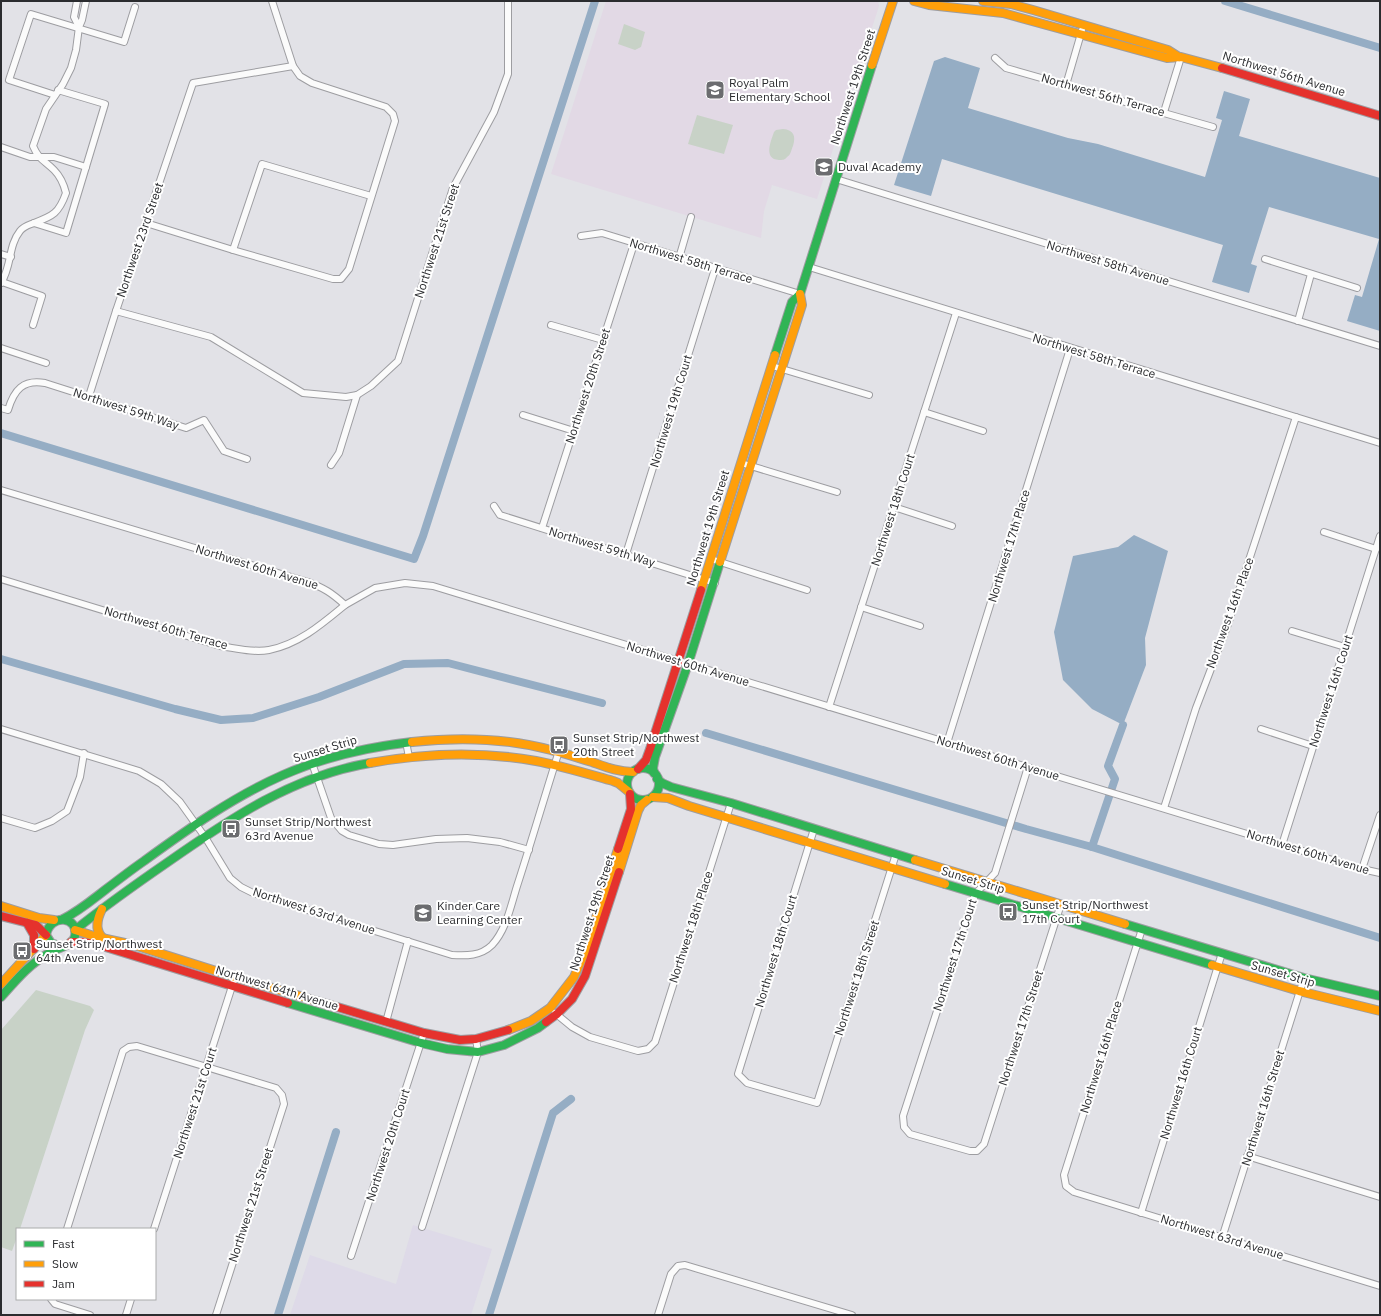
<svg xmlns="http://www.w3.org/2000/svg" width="1381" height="1316" font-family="'IBM Plex Sans',sans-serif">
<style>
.industrial{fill:#dedae8}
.education{fill:#e2d9e5}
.green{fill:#c8d2c7}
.water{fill:#95adc4}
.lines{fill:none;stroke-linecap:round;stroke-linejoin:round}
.canal{stroke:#95adc4;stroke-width:8}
.street-casing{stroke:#9d9da1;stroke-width:8}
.fast-casing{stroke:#9d9da1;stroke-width:10}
.slow-casing{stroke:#9d9da1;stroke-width:10}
.jam-casing{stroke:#9d9da1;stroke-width:10}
.street{stroke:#fbfbfb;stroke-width:6}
.fast{stroke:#30b455;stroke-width:8}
.slow{stroke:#ff9f0a;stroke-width:8}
.jam{stroke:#e5322d;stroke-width:8}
.labels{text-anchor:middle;stroke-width:4;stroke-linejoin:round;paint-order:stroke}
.street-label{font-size:12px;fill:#2b2c2f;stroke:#fff}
.poi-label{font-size:12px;fill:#2b2c2f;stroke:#fff;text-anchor:start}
</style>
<rect width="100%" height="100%" fill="#e2e2e7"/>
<polygon class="industrial" points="413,1225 492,1249 471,1315 290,1315 310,1255 396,1284"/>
<polygon class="education" points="606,1 878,1 879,6 817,199 772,185 764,211 761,238 551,174"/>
<g class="green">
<polygon points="624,24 645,32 641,47 635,50 618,44"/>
<polygon points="697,115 733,125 724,154 688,144"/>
<path d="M783 129C794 130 796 136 793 146 791 150 791 155 787 157 785 160 782 160 779 160 763 159 771 141 774 132L776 130Z"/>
<polygon points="36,990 90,1006 94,1010 85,1030 20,1229 17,1229 17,1237 12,1251 1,1247 1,1030"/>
</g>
<g class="water">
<polygon points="945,57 980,68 968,108 1068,138 1098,144 1205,177 1222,120 1216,118 1224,91 1250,99 1239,136 1380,178 1380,331 1347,321 1355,295 1362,297 1379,239 1269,207 1251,264 1257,266 1249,293 1212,282 1223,245 942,159 931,196 894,185 934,61"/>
<polygon points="1134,535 1168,551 1145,638 1146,665 1123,725 1092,709 1063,680 1054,632 1073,556 1118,547"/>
</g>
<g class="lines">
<g class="canal">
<polyline points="1225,1 1380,48"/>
<polyline points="1,433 414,559 423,536 595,1"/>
<polyline points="1,659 175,709 221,720 253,718 319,697 404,664 448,663 602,703"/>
<polyline points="706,733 1026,829 1092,847 1380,938"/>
<polyline points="1092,847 1115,779 1108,766 1123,725"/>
<polyline points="278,1315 336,1132"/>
<polyline points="489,1315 553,1113 571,1099"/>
</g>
<defs>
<g id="street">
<polyline points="77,1 74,17 79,27"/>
<polyline points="995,58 1006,68 1213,127"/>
<polyline points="1066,85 1082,30"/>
<polyline points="55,95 9,80 31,14 124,42 135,7"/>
<polyline points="1164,112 1181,57"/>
<polyline points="1,147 30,157 54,157 86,167"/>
<polyline points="836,179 1380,346"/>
<polyline points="34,223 66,233 105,104 58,90"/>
<polyline points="146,223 233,250 333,279 341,279 349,269 395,121 393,114 386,107 312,83 300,76 293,66 272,1"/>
<polyline points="581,236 602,233 800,294"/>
<polyline points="233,250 262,164 371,196"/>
<polyline points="1,254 11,257"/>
<polyline points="679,258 691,217"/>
<polyline points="1265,259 1357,288"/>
<polyline points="809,267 1380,443"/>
<polyline points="2,282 42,296 33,325"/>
<path d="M1 283C12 266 8 246 20 231 24 226 29 225 34 223 53 216 59 213 66 193 64 185 60 176 54 170 44 160 39 160 33 146L46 109 63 84 71 68 76 50 79 27 82 20 86 1"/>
<polyline points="116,311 211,337 303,393 346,397 357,395"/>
<polyline points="1298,321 1311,274"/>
<polyline points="551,325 603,340"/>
<polyline points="1,348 46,363"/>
<polyline points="772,366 869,395"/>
<polyline points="89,396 116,311 193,83 293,66"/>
<path d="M1 408 8 410C14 390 23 379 45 383L186 428 204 420 224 451 247 459"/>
<polyline points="924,412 983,431"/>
<polyline points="523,415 574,431"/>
<polyline points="741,463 837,492"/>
<polyline points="331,465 339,453 357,395 371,386 398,361 453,188 494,112 508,74 508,1"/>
<path d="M1 490 308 582C324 588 332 593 345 605L375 588 405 583 433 586 1362 869 1380 873"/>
<polyline points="494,506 500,515 715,583"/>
<polyline points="894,507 952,526"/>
<polyline points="542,528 634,244"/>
<polyline points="1324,532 1376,549"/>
<polyline points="626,554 715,269"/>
<polyline points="711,559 807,590"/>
<path d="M1 579 220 646C235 648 253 653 269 650 299 644 322 624 345 605"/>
<polyline points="861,607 920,626"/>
<polyline points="1292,631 1345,647"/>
<polyline points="829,707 956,313"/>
<path d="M1 729 139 771 161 784 180 802 205 837 230 878 241 887 253 893 452 955C466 956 481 956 492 945 507 929 511 904 518 883 532 840 545 795 559 751"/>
<polyline points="1261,729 1313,746"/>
<polyline points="406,742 409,757"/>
<polyline points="947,743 1070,349"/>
<polyline points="312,763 331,818 342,831 349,835 379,844 393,845 436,839 467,838 500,842 529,850"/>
<polyline points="1028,767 995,873 976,893 973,900 903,1116 904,1127 910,1134 970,1151 977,1151 984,1144 1061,904"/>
<polyline points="1164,808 1196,708 1227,627 1296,417"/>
<polyline points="1,818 35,828 52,821 67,811 80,777 84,753"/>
<polyline points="814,829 738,1074 747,1083 817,1103 896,854"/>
<polyline points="1282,845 1380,536"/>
<polyline points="1362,869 1380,815"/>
<polyline points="1142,929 1064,1175 1066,1186 1074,1192 1380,1286"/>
<polyline points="555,1013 572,1027 590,1037 638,1051 648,1049 655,1042 731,803"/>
<polyline points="386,1022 408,941"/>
<polyline points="1247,1156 1380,1197"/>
<polyline points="1141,1213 1222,953"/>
<polyline points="422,1227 478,1052 476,1039"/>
<polyline points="67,1229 123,1051 129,1047 137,1046 276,1088 282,1095 284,1104 216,1315"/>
<polyline points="154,1229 235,977"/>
<polyline points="1222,1238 1304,978"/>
<polyline points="351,1256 424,1033"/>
<polyline points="51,1299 55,1304 90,1315"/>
<polyline points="126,1315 131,1299"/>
<polyline points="658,1315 671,1274 678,1266 685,1265 852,1315"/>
</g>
<g id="fast">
<polyline points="775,355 792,302 800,294 872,65"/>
<circle cx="643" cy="784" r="16"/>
<polyline points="654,773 653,768 655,757 688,664 720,562"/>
<polyline points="657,779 662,783 671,787 731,803 915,860"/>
<polyline points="945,884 1212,965"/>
<path d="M63 919C79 911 92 900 105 890 118 880 131 870 144 861 188 829 233 797 283 775 324 757 368 747 412 742"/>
<polyline points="1125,924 1304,978 1380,996"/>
<path d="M75 930C105 906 136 884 168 862 231 818 293 776 370 763"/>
<path d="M1 997C16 980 30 963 51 952 59 947 73 946 75 936 79 916 50 913 46 935L51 943 61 947"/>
<polyline points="288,1003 421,1043 447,1049 478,1052 504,1045 538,1028 546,1022"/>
</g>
<g id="slow">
<polyline points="914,1 929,5 1003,13 1167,58 1181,57 1222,68"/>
<polyline points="983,1 1011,4 1033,10 1168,50 1179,57"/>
<polyline points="872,65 893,1"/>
<polyline points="720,562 802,305 800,294"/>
<polyline points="701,590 775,355"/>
<path d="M412 742C458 737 506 738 551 750 565 753 578 758 592 762 606 767 618 772 633 772"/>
<path d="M370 763C425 753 481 751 536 761 562 766 588 774 613 781L618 783 629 792"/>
<polyline points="653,797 668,798 689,806 945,884"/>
<polyline points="915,860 1125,924"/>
<polyline points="619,872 638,811 641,805 647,800"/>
<polyline points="1,906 39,918 54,920"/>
<path d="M102 909C97 919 94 931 104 939"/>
<polyline points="75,930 97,937 134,945 235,977 334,1006"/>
<polyline points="1212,965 1299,991 1380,1011"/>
<polyline points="1,984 46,935"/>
<polyline points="508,1030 531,1021 550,1008 574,977 585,952 618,849"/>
</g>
<g id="jam">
<polyline points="1222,68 1380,116"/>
<polyline points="638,769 646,760 650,749 701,590"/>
<polyline points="618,849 631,809 630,794"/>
<polyline points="1,916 36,925 46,935"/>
<polyline points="27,923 34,935 34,949"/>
<polyline points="71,942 83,942 99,945 288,1003"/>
<polyline points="334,1006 424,1033 460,1040 476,1039 508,1030"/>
<polyline points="546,1022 557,1014 572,999 585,976 619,872"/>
</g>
</defs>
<use href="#street" class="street-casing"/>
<use href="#fast" class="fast-casing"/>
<use href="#slow" class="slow-casing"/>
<use href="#jam" class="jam-casing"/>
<use href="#street" class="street"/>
<use href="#fast" class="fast"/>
<use href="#slow" class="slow"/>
<use href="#jam" class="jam"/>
</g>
<defs>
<symbol id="school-square" viewBox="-11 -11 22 22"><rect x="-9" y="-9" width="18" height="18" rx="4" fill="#6b6c6f" stroke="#fff"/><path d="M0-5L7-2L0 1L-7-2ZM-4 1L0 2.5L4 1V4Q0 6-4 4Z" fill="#fff"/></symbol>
<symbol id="bus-square" viewBox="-11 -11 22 22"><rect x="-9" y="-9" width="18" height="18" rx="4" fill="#6b6c6f" stroke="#fff"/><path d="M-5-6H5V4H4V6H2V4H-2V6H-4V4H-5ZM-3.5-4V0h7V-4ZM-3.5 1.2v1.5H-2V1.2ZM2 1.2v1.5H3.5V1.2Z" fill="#fff"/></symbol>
</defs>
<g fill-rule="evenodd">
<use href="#school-square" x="704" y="79" width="22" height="22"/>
<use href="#school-square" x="813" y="156" width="22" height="22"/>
<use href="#bus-square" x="548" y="734" width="22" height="22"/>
<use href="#bus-square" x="220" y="818" width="22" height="22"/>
<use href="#bus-square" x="997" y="901" width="22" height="22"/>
<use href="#school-square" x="412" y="902" width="22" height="22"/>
<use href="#bus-square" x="11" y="940" width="22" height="22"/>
</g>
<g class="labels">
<g class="street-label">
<text transform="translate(1284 74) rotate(17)" y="4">Northwest 56th Avenue</text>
<text transform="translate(853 87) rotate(-72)" y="4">Northwest 19th Street</text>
<text transform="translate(1103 95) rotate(16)" y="4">Northwest 56th Terrace</text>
<text transform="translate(140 240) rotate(-71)" y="4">Northwest 23rd Street</text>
<text transform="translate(437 241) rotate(-72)" y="4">Northwest 21st Street</text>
<text transform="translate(691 261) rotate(17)" y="4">Northwest 58th Terrace</text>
<text transform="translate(1108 263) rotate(17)" y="4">Northwest 58th Avenue</text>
<text transform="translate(1094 356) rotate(17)" y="4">Northwest 58th Terrace</text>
<text transform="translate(588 386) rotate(-72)" y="4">Northwest 20th Street</text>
<text transform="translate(126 409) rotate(18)" y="4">Northwest 59th Way</text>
<text transform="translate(671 411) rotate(-73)" y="4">Northwest 19th Court</text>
<text transform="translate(893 510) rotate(-72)" y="4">Northwest 18th Court</text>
<text transform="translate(708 528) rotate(-73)" y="4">Northwest 19th Street</text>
<text transform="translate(1009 546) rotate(-73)" y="4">Northwest 17th Place</text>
<text transform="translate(602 547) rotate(17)" y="4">Northwest 59th Way</text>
<text transform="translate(257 567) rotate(17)" y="4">Northwest 60th Avenue</text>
<text transform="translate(1230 613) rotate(-70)" y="4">Northwest 16th Place</text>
<text transform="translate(166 628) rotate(16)" y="4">Northwest 60th Terrace</text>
<text transform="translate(688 664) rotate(17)" y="4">Northwest 60th Avenue</text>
<text transform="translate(1331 691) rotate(-72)" y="4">Northwest 16th Court</text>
<text transform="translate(325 749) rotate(-17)" y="4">Sunset Strip</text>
<text transform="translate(998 758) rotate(17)" y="4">Northwest 60th Avenue</text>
<text transform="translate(1308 852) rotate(17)" y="4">Northwest 60th Avenue</text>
<text transform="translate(973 880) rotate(17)" y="4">Sunset Strip</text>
<text transform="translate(314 911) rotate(18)" y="4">Northwest 63rd Avenue</text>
<text transform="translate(592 913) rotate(-72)" y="4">Northwest 19th Street</text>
<text transform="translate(691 927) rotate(-72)" y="4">Northwest 18th Place</text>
<text transform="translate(776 951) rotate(-73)" y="4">Northwest 18th Court</text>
<text transform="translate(955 955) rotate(-72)" y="4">Northwest 17th Court</text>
<text transform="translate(1283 974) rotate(16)" y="4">Sunset Strip</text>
<text transform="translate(857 978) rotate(-72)" y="4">Northwest 18th Street</text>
<text transform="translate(277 988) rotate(17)" y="4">Northwest 64th Avenue</text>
<text transform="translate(1021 1028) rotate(-72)" y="4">Northwest 17th Street</text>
<text transform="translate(1101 1057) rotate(-73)" y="4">Northwest 16th Place</text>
<text transform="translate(1181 1083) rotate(-73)" y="4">Northwest 16th Court</text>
<text transform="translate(195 1103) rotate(-72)" y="4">Northwest 21st Court</text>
<text transform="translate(1263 1108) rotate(-73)" y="4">Northwest 16th Street</text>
<text transform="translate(388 1145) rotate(-72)" y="4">Northwest 20th Court</text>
<text transform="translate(251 1205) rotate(-72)" y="4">Northwest 21st Street</text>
<text transform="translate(1222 1237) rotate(17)" y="4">Northwest 63rd Avenue</text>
</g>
<g class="poi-label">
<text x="729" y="87">Royal Palm<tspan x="729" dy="14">Elementary School</tspan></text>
<text x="838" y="171">Duval Academy</text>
<text x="573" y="742">Sunset Strip/Northwest<tspan x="573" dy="14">20th Street</tspan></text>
<text x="245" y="826">Sunset Strip/Northwest<tspan x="245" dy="14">63rd Avenue</tspan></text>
<text x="1022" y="909">Sunset Strip/Northwest<tspan x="1022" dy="14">17th Court</tspan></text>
<text x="437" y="910">Kinder Care<tspan x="437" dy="14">Learning Center</tspan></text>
<text x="36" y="948">Sunset Strip/Northwest<tspan x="36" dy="14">64th Avenue</tspan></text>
</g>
</g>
<rect width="1381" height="1316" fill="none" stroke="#2b2c2f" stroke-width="4"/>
<rect x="16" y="1228" width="140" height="72" fill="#ffffff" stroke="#aaabac"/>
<rect x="24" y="1241" width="20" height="6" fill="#30b455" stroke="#aaabac"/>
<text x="52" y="1248" font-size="12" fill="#2b2c2f">Fast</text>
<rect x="24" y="1261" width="20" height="6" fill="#ff9f0a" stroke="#aaabac"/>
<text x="52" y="1268" font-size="12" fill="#2b2c2f">Slow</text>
<rect x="24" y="1281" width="20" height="6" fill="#e5322d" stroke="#aaabac"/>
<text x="52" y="1288" font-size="12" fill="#2b2c2f">Jam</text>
</svg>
